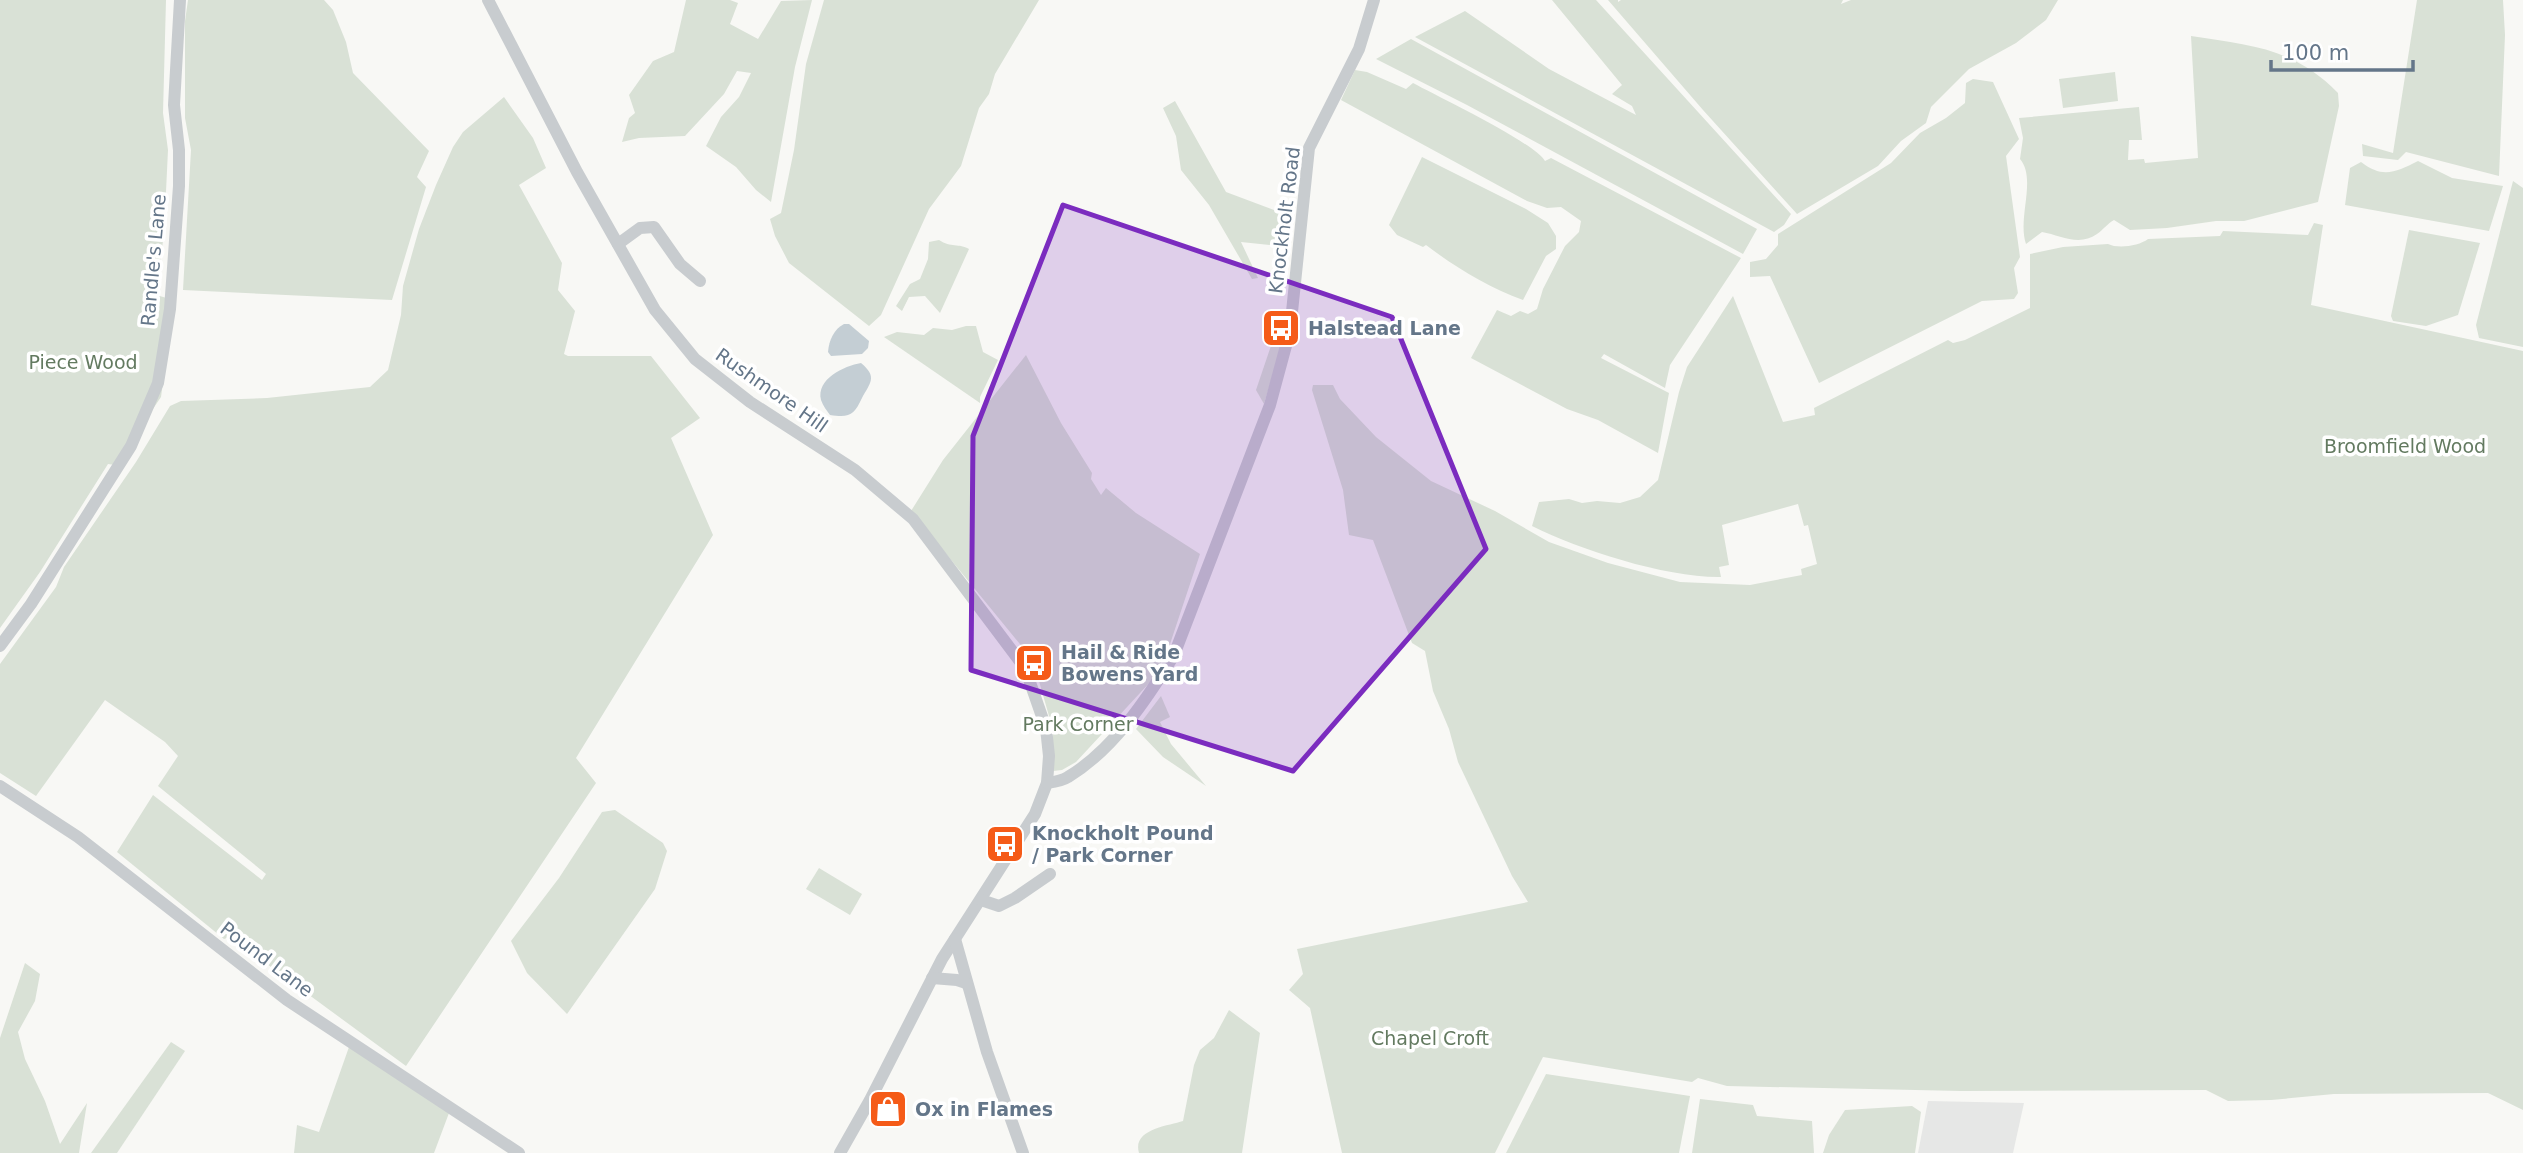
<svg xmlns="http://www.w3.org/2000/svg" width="2523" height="1153" font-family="'DejaVu Sans',sans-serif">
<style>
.built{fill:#e6e7e6}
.green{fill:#d9e1d6}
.water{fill:#c4ced4}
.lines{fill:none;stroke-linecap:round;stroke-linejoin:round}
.minor{stroke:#c8cccf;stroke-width:12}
.marked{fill:#7b2cbf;fill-opacity:0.2;stroke:#7b2cbf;stroke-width:5;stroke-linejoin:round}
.labels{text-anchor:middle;stroke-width:7;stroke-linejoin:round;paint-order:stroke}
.street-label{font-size:19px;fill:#647689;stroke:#fff}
.poi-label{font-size:19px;font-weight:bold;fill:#647689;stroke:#fff;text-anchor:start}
.park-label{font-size:19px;fill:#637a60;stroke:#fff}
</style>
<rect width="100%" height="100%" fill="#f8f8f5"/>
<polygon class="built" points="1928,1101 2024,1103 2013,1153 1918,1153"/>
<g class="green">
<polygon points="0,0 166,0 163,113 168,150 164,233 156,295 174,300 161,397 115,465 108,464 40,572 0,628"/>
<polygon points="188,0 324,0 333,10 346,42 353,73 429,151 417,177 426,187 392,300 183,290 191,150 185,118 185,21"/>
<polygon points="686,0 730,0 738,3 730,24 758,39 781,1 812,0 795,67 771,202 756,190 736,167 706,146 721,117 739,97 751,73 737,71 724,94 685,136 639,138 622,142 629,118 635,113 629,95 653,61 674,52"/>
<polygon points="824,0 1039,0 995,74 989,94 979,108 961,166 929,209 881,315 869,326 789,263 775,236 770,219 781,213 794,150 806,64"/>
<polygon points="1552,0 1596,0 1791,214 1784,225 1774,232 1415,37 1465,11 1549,69 1636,115 1632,106 1612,94 1622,85"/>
<polygon points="1608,0 1618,0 1618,2 1621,0 1843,0 1841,4 1851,0 2058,0 2046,20 2016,43 1969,69 1931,107 1926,123 1901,141 1878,166 1797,214 1703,110"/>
<polygon points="2417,0 2503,0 2505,35 2499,176 2406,152 2398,160 2363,156 2362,144 2393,153"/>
<path d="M2191 36C2250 45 2295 48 2338 93L2339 106 2318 202 2244 221H2216L2167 228 2130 230 2114 220C2107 224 2103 230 2097 234 2079 247 2060 235 2042 232L2026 244C2017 218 2037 179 2020 159L2023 138 2019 118 2139 107 2142 140H2129L2128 160 2144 159 2145 163 2198 158Z"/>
<polygon points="1411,39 1757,229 1743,254 1467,105 1376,59"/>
<path d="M1355 70 1367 72 1406 89 1413 83C1437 96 1535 143 1545 161L1551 158 1741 258 1670 365 1665 388 1604 354 1601 358 1669 393 1658 453 1598 420 1567 409 1471 358 1497 310 1511 316 1520 311 1528 314 1537 309 1543 289 1565 246 1579 232 1581 221 1561 207 1547 208 1527 201 1341 100Z"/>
<polygon points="2115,72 2118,101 2063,108 2059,79"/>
<polygon points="1973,79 1993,82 2019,139 2006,156 2020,257 2014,268 2018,293 2014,299 1982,301 1819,383 1770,276 1750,277 1750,262 1766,259 1778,245 1778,234 1891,163 1920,133 1946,118 1965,103 1966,83"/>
<polygon points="504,97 533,138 546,168 519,185 562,263 558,290 575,311 564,354 568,356 651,356 700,418 671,438 713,535 576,758 596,783 406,1066 230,937 224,939 117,852 153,795 262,880 266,874 158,786 178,756 165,742 105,700 36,796 0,773 0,664 56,587 64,567 136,462 170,406 181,401 267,398 370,387 388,370 401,315 403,286 419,229 436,185 453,147 463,132"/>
<polygon points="1175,101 1226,192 1290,216 1289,247 1241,242 1258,278 1252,279 1209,205 1181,170 1176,136 1163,108"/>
<path d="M1422 157 1526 209 1548 223 1556 236V249L1546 256 1523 300C1489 288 1455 267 1426 245L1423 247 1397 235 1389 225Z"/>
<path d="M2418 161 2452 178 2503 186 2489 231 2345 205 2350 168 2361 162C2383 179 2396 172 2418 161Z"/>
<polygon points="2513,181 2523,188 2523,347 2479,338 2476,325"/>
<path d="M2314 223 2323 225 2311 305 2523 351V1110L2488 1093 2334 1094 2271 1100 2228 1101 2206 1090 1961 1091 1727 1086 1698 1078 1692 1082 1543 1057 1495 1153H1342L1310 1008 1289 990 1303 974 1297 949 1528 902 1512 876 1458 762 1449 729 1433 691 1425 651 1412 643 1373 540 1349 535 1343 490 1312 390 1313 385H1333L1340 399 1376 437 1431 481 1495 511 1549 542 1608 563 1680 582 1750 585 1802 575 1801 569 1817 564 1808 525 1804 526 1798 504 1722 525 1729 565 1719 567 1721 577C1667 578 1580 550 1532 526L1539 502 1569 499 1582 503 1597 501 1620 503 1640 497 1658 480 1679 392 1687 367 1733 296 1783 422 1815 415 1814 408 1948 340 1953 343 1965 340 2030 308V254L2063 247 2108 244C2118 249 2139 246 2148 239L2220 236 2223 231 2308 235Z"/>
<polygon points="2409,230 2480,243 2458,315 2426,326 2393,321 2391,316"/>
<path d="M939 240C951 248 959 243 969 249L940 313 925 296 909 297 902 311 896 306 910 284 920 279 928 259 929 242Z"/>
<polygon points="966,326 976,326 983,352 998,360 980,397 980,403 884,337 897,332 924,335 933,328 952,330"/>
<polygon points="1277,328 1285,334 1264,404 1256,390"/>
<polygon points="1026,355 1061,423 1092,473 1091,479 1101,495 1106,488 1136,513 1200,554 1168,650 1153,679 1076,762 1062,770 1053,771 1053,730 1033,660 911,511 943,460"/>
<polygon points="1161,696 1170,717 1160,722 1171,744 1206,786 1163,757 1136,729"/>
<polygon points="615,810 663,843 667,851 655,889 567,1014 527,973 511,941 559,878 602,812"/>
<polygon points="819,868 862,894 850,915 806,889"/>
<polygon points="25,963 40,974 35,1001 18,1032 25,1059 45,1101 60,1144 87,1103 79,1153 0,1153 0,1038"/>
<path d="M1229 1010 1260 1033 1242 1153H1139C1132 1129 1168 1126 1183 1121L1194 1065 1200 1050 1214 1038Z"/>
<polygon points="171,1042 185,1051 117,1153 91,1153"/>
<polygon points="349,1047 449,1113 434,1153 294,1153 297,1125 319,1132"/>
<polygon points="1546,1074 1690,1096 1679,1153 1506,1153"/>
<polygon points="1700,1099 1753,1105 1757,1116 1812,1121 1814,1153 1692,1153"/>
<polygon points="1912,1106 1921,1112 1915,1153 1823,1153 1829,1135 1845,1110"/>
</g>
<g class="water">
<path d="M844 324H849L869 341 868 348 862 354 831 356 828 352C829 340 834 329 844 324Z"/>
<path d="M861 363C878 377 870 383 862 398 854 415 850 418 830 415 827 411 823 406 821 400 816 379 844 366 861 363Z"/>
</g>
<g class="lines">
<g class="minor">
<polyline points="488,0 577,172 655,310 695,359 750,402 855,470 913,519 1025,668 1046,728 1049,756 1047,783 1035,814 942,959 870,1100 840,1153"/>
<polyline points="618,244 640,228 654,227 680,264 700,281"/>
<polyline points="0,646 31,604 131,446 158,383 170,309 179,186 179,150 174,105 180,0"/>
<path d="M1047 783C1054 782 1062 781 1068 777 1113 750 1147 699 1174 655L1270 405 1290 331 1309 148 1359 49 1374 0"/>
<polyline points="0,786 78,837 287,1000 519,1153"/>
<polyline points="981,900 999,906 1015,898 1050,874"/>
<polyline points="955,939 987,1052 1023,1153"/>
<polyline points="932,978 957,980 966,983"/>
</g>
</g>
<path class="marked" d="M1063 205 1392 317 1486 549 1293 771 971 670 973 436Z"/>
<defs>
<symbol id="bus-square" viewBox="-11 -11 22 22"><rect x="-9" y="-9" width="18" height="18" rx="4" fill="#f55b18" stroke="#fff"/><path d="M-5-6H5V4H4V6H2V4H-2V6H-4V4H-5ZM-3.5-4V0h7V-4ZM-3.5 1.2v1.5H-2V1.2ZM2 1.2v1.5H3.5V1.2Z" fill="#fff"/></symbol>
<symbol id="shop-square" viewBox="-11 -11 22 22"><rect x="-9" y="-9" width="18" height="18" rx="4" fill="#f55b18" stroke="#fff"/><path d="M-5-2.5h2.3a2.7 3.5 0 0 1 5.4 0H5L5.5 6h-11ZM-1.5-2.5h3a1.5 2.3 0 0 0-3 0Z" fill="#fff"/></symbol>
</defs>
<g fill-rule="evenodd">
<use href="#bus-square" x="1259" y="306" width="44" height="44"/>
<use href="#bus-square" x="1012" y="641" width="44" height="44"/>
<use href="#bus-square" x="983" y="822" width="44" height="44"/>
<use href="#shop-square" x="866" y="1087" width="44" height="44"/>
</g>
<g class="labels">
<g class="street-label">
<text transform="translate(1284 220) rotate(-83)" y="7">Knockholt Road</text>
<text transform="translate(153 260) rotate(-85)" y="7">Randle's Lane</text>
<text transform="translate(772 390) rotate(35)" y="7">Rushmore Hill</text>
<text transform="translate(267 959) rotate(37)" y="7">Pound Lane</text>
</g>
<g class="poi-label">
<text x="1308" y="335">Halstead Lane</text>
<text x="1061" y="659">Hail &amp; Ride<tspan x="1061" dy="22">Bowens Yard</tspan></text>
<text x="1032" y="840">Knockholt Pound<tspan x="1032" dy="22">/ Park Corner</tspan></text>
<text x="915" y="1116">Ox in Flames</text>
</g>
<g class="park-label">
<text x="83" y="369">Piece Wood</text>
<text x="2405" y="453">Broomfield Wood</text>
<text x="1078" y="731">Park Corner</text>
<text x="1430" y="1045">Chapel Croft</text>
</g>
</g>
<path d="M2271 60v10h142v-10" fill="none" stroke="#647689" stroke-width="3.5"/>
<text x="2282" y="60" font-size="21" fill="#647689" stroke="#ffffff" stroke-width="5" paint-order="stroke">100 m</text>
</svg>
